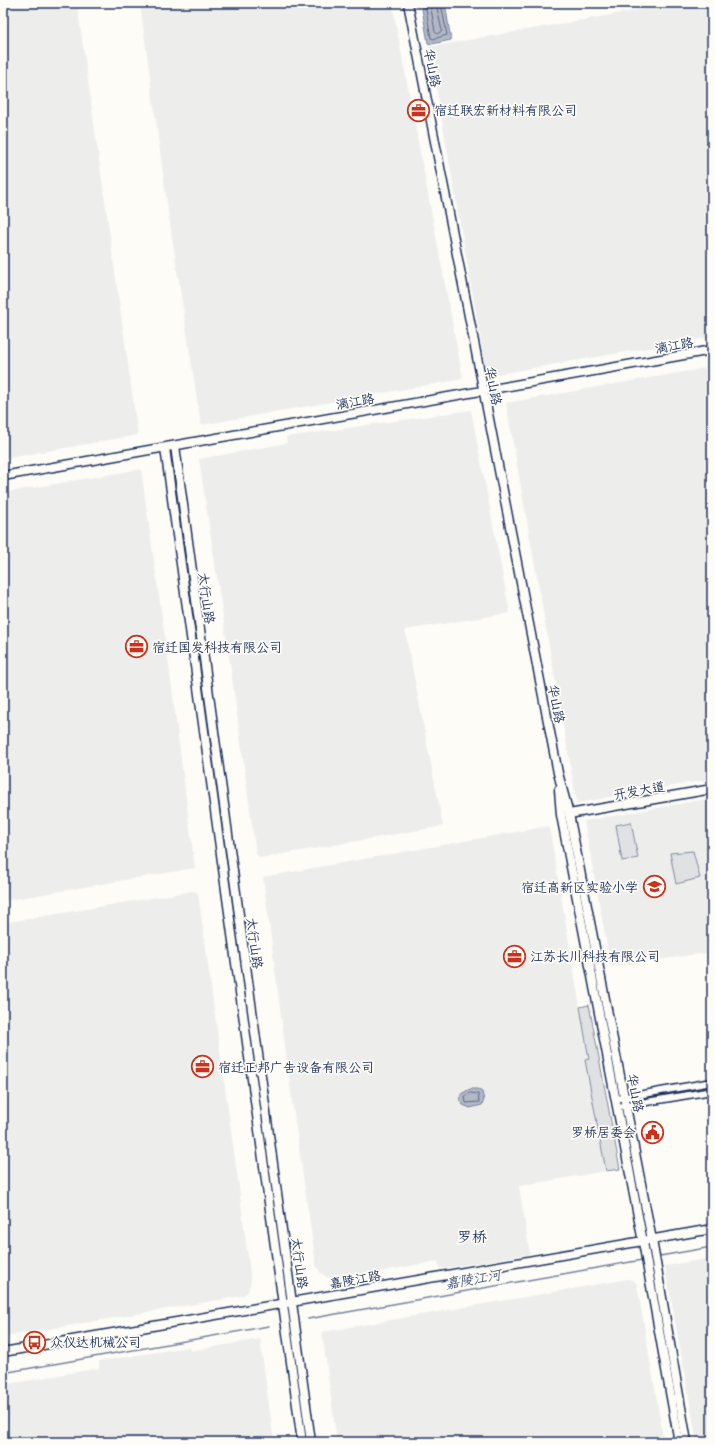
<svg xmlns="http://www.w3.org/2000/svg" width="715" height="1445" font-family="Kalam,'LXGW WenKai TC',sans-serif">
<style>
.built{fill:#edeeec}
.green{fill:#e0e1e3;stroke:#7e88a0}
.water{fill:#b3b8c5;stroke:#76819c}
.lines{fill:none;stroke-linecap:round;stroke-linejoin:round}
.shore{stroke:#586687;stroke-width:1}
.stream{stroke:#76819c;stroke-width:1.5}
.street-casing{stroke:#1b2f5e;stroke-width:9}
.secondary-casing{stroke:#1b2f5e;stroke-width:11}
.street{stroke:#fdfcf7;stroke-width:6}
.secondary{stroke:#fdfcf7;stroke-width:8}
.labels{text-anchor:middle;stroke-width:3.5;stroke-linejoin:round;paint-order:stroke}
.street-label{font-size:13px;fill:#1b2f5e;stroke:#fdfcf7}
.poi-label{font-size:13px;fill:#1b2f5e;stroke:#fdfcf7;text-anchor:start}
.water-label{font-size:14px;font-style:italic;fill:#49587d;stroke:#fdfcf7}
.quarter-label{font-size:15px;fill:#1b2f5e;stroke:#fdfcf7}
</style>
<rect width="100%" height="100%" fill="#fdfcf7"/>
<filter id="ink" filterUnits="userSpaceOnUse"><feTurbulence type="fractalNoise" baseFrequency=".025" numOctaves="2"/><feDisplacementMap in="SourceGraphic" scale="8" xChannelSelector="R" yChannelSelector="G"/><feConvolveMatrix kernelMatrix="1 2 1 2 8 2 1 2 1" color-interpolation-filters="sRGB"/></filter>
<g filter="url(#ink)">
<g class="built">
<polygon points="3,3 77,3 138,435 3,459"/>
<polygon points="140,3 392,3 463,379 201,425 168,211"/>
<polygon points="678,3 712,3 712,337 487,376 429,47"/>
<polygon points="712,367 712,779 577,803 506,403"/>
<polygon points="471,410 510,613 405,630 443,826 260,858 256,854 230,663 199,459 287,443 286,437"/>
<polygon points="141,469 170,673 195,868 3,901 3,493"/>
<polygon points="712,798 712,952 611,967 584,821"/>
<polygon points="549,826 589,1059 585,1060 606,1171 519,1186 530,1254 440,1269 438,1261 340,1279 328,1278 320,1272 316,1265 293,1108 263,877"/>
<polygon points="193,891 198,893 240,1195 251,1281 248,1292 242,1296 3,1337 3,923"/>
<polygon points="712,1258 712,1442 697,1442 665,1266"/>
<polygon points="628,1279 633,1280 637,1284 664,1442 337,1442 322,1332"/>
<polygon points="260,1339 274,1442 3,1442 3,1385 99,1368 99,1361 189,1347 190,1351"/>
</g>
<g class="green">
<polygon points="631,822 638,858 622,861 616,825"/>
<polygon points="693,851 700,878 676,884 670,853"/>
<polygon points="589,1005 620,1169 606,1171 585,1060 589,1059 580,1007"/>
</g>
<g class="water">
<polygon points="421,3 445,3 451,40 432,44 428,43"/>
<polygon points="470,1089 477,1089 482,1092 484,1100 482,1105 470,1108 463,1105 460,1100 461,1094"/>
</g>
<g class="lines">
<g class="shore">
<polyline points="425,3 431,38 433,39 447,35 441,3"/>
<polyline points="430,3 435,32 437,34 442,31 436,3"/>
<polygon points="471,1093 478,1094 479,1102 466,1103 465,1096"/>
</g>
<g class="stream">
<polyline points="660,1256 712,1247"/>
<polyline points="308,1319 642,1260"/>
<polyline points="3,1373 269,1326"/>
</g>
<defs>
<g id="street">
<polyline points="621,1098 712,1082"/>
<polyline points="623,1106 712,1091"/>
</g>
<g id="secondary">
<polyline points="408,3 558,773 569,814 652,1240 687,1442"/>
<polyline points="175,446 311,1442"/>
<polyline points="165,448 302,1442"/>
<polyline points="3,476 712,350"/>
<polyline points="559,790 561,815 643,1242 679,1442"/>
<polyline points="569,814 712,789"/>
<polyline points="3,1352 712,1229"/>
</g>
</defs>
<use href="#street" class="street-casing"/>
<use href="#secondary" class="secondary-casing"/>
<use href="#street" class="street"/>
<use href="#secondary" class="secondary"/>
</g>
</g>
<defs>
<symbol id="office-ring" viewBox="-11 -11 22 22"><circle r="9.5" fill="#fdfcf7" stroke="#c8321e" stroke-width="1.5"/><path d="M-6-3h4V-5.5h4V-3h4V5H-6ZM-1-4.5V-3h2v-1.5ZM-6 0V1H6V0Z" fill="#c8321e"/></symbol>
<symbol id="school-ring" viewBox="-11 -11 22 22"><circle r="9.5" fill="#fdfcf7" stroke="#c8321e" stroke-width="1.5"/><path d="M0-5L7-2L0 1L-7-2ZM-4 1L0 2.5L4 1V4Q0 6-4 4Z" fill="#c8321e"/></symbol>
<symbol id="civic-ring" viewBox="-11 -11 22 22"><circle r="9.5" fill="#fdfcf7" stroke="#c8321e" stroke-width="1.5"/><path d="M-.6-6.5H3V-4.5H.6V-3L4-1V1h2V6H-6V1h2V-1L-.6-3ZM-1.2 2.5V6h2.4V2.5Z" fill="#c8321e"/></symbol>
<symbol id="bus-ring" viewBox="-11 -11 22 22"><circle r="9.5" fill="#fdfcf7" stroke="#c8321e" stroke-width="1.5"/><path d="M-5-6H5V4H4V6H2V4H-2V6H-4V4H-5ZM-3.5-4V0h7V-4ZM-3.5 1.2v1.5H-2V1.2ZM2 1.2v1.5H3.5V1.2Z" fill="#c8321e"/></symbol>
</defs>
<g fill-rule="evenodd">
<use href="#office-ring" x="406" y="98" width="25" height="25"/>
<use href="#office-ring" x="124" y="634" width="25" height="25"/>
<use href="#school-ring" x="642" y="874" width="25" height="25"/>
<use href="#office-ring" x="502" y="944" width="25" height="25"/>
<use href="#office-ring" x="190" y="1054" width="25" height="25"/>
<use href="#civic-ring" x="640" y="1120" width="25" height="25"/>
<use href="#bus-ring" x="22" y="1330" width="25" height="25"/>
</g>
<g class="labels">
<g class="street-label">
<text transform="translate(433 68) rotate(79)" y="5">华山路</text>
<text transform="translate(674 345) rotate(-10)" y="5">漓江路</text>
<text transform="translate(494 386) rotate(79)" y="5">华山路</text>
<text transform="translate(355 401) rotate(-10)" y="5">漓江路</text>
<text transform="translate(207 598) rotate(82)" y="5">太行山路</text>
<text transform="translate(557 704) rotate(79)" y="5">华山路</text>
<text transform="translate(639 790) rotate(-10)" y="5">开发大道</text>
<text transform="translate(255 943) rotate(82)" y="5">太行山路</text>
<text transform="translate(636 1093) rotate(79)" y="5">华山路</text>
<text transform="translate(300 1263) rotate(82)" y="5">太行山路</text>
<text transform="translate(355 1279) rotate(-10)" y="5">嘉陵江路</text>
</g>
<g class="poi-label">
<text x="434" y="115">宿迁联宏新材料有限公司</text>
<text x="152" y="652">宿迁国发科技有限公司</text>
<text x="638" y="892" text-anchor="end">宿迁高新区实验小学</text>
<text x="530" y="961">江苏长川科技有限公司</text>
<text x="218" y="1072">宿迁正邦广告设备有限公司</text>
<text x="636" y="1137" text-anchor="end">罗桥居委会</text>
<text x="50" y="1347">众仪达机械公司</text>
</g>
<g class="water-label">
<text transform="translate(473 1279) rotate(-10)" y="5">嘉陵江河</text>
</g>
<g class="quarter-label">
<text x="472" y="1242">罗桥</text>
</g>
</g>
<rect width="715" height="1445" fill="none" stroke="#fdfcf7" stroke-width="16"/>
<rect x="8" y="8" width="699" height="1429" fill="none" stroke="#1b2f5e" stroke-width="1.5" filter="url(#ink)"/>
</svg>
